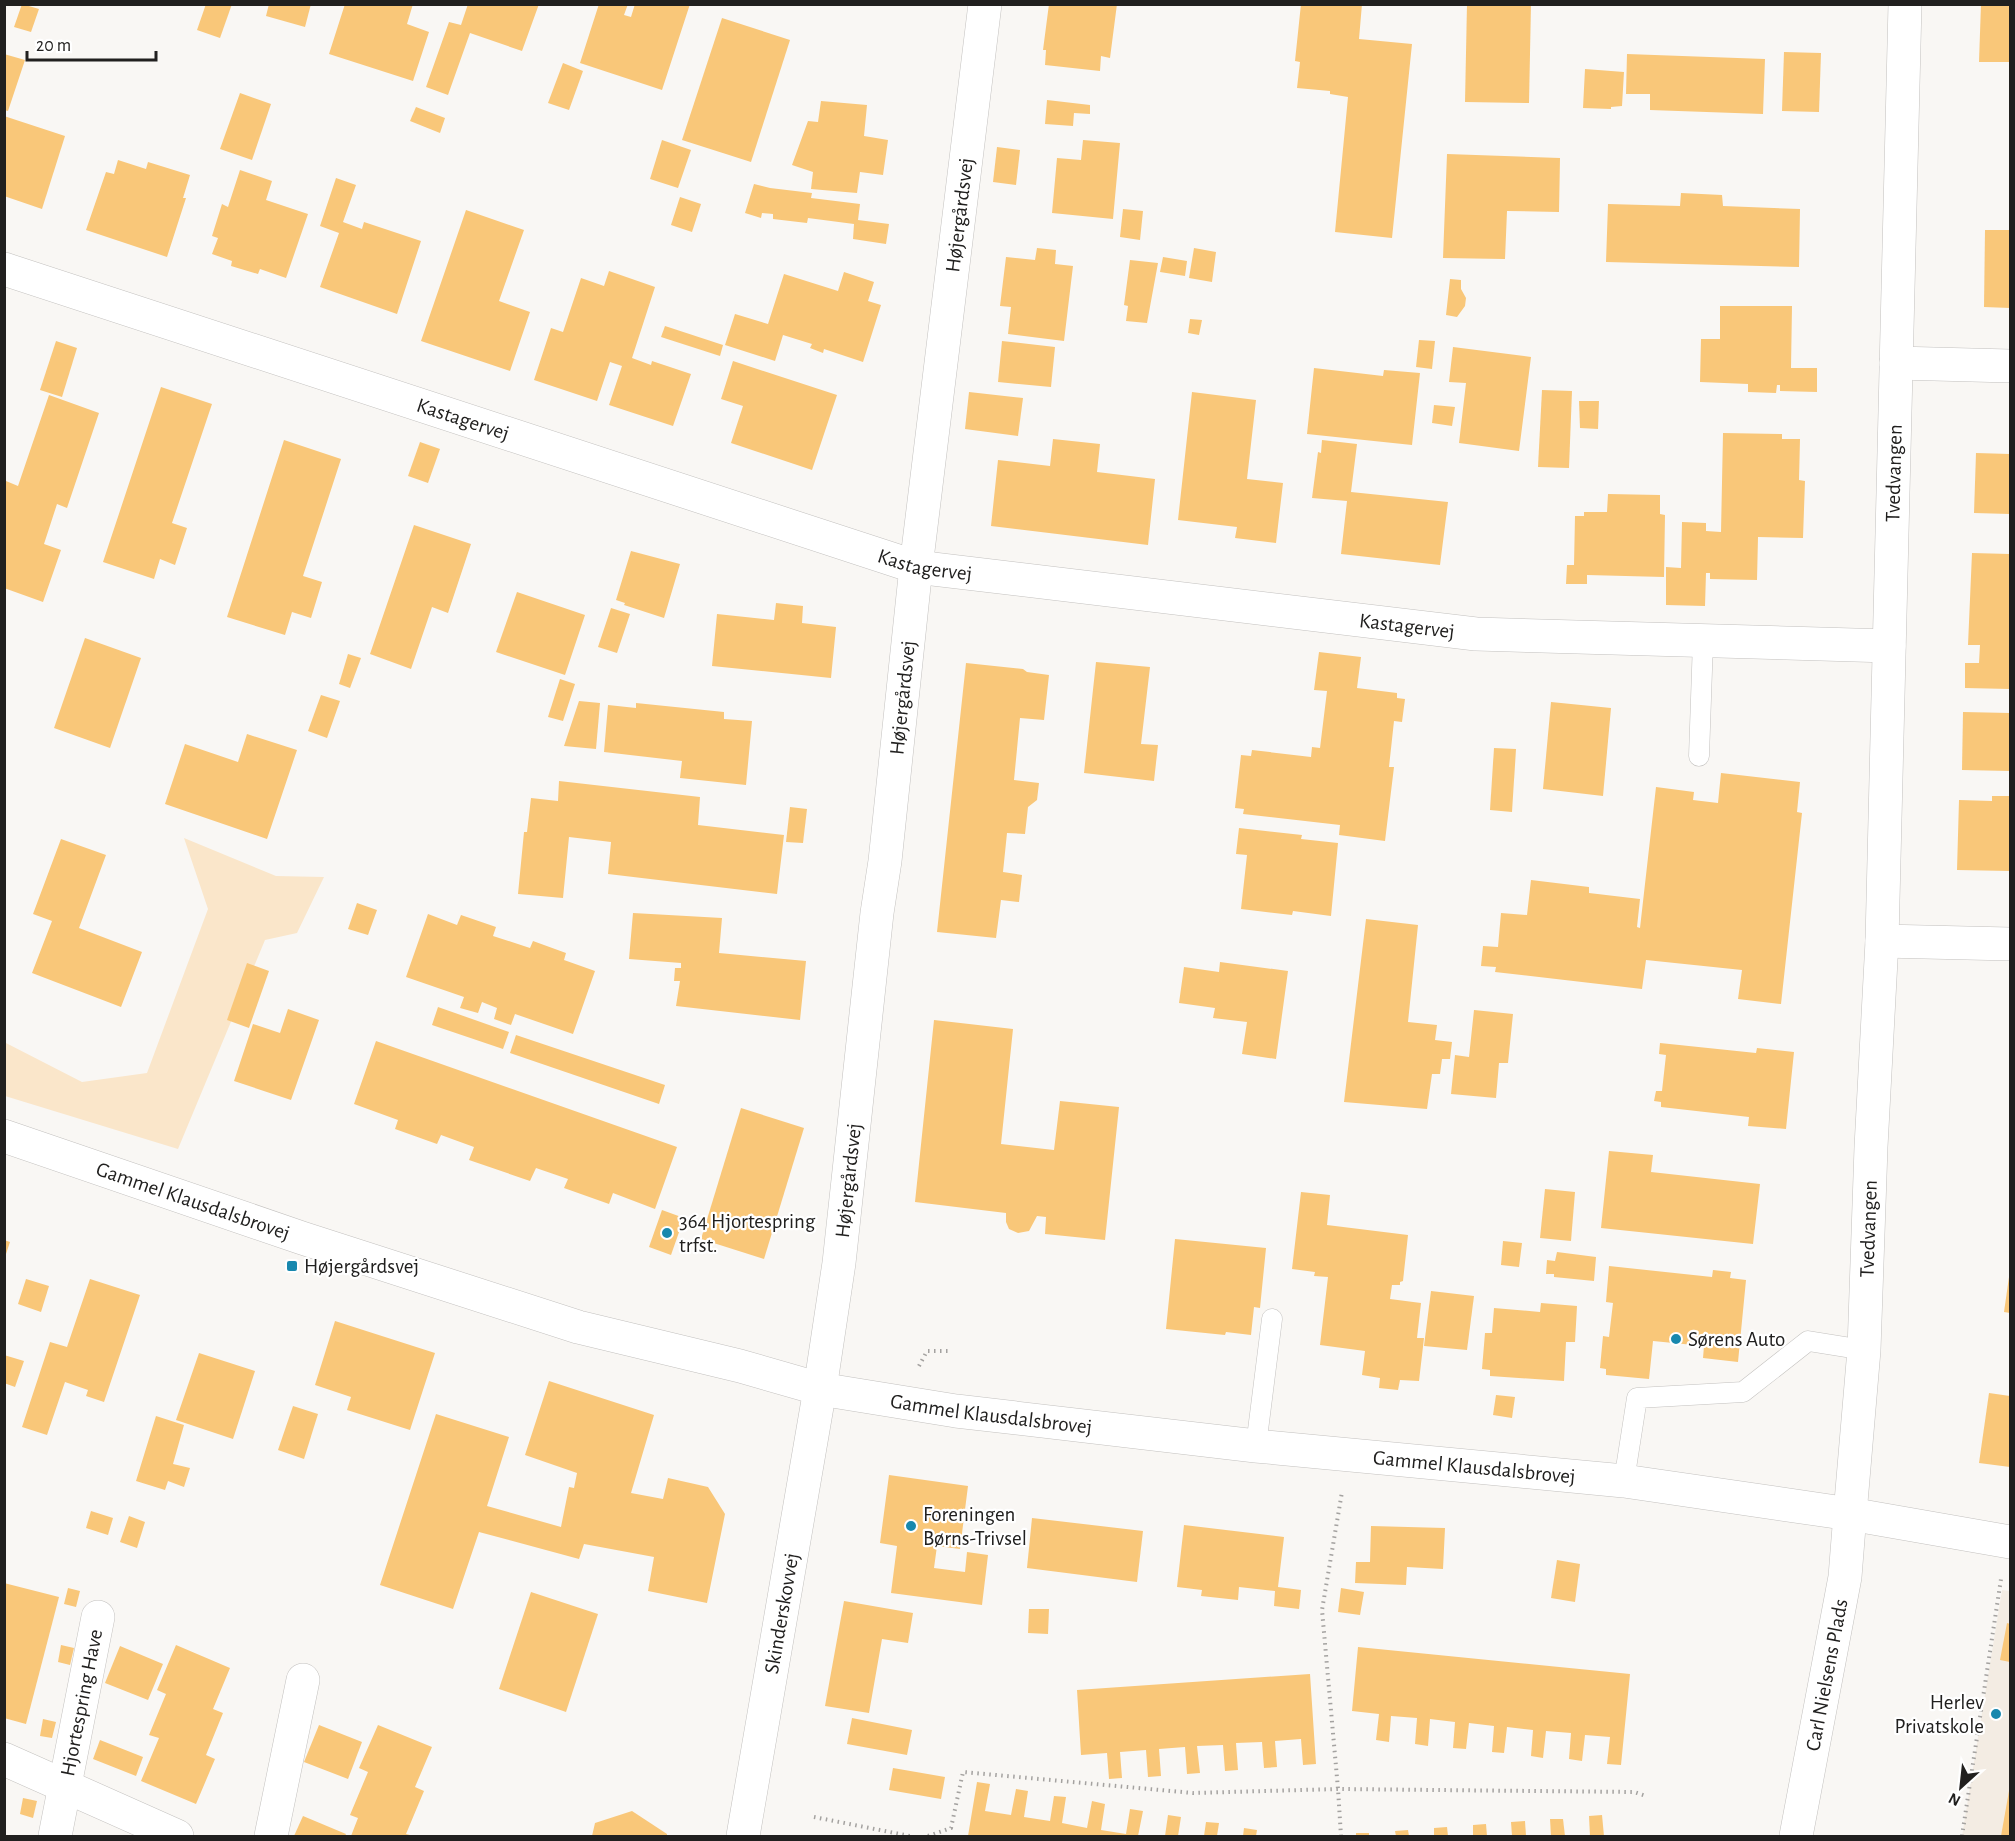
<svg xmlns="http://www.w3.org/2000/svg" width="2015" height="1841" font-family="'Alegreya Sans',sans-serif">
<style>
.built{fill:#f3ece3}
.green{fill:#fae6ca}
.building{fill:#f9c779}
.lines{fill:none;stroke-linecap:round;stroke-linejoin:round}
.lane-casing{stroke:#c3c1bf;stroke-width:21}
.street-casing{stroke:#c3c1bf;stroke-width:34}
.secondary-casing{stroke:#c3c1bf;stroke-width:34}
.path{stroke:#a4a2a0;stroke-width:4;stroke-dasharray:1.5 4.5;stroke-linecap:butt}
.lane{stroke:#fff;stroke-width:20}
.street{stroke:#fff;stroke-width:33}
.secondary{stroke:#fff;stroke-width:33}
.poi-dot{fill:#1888ae;stroke:#fff;stroke-width:2}
.labels{text-anchor:middle;stroke-width:4.5;stroke-linejoin:round;paint-order:stroke}
.street-label{font-size:21px;fill:#21201f;stroke:#fff}
.poi-label{font-size:21px;fill:#21201f;stroke:#fff;text-anchor:start}
</style>
<rect width="100%" height="100%" fill="#f9f7f4"/>
<polygon class="built" points="2002,1590 2010,1591 2010,1836 1962,1836"/>
<polygon class="green" points="184,838 276,876 324,877 297,933 265,940 178,1149 5,1096 4,1042 82,1082 147,1073 208,909"/>
<g class="building">
<polygon points="22,4 39,9 31,32 14,27"/>
<polygon points="206,4 232,4 220,38 197,30"/>
<polygon points="269,4 311,4 305,27 266,16"/>
<polygon points="345,4 413,4 407,24 429,32 413,81 329,54"/>
<polygon points="468,4 539,4 522,51 470,33 448,95 426,87 449,22 461,25"/>
<polygon points="599,4 628,4 624,15 631,17 635,4 690,4 662,90 580,63"/>
<polygon points="1049,4 1117,4 1110,58 1101,56 1100,71 1045,65 1046,50 1043,50"/>
<polygon points="1301,4 1362,4 1359,39 1412,44 1392,238 1335,232 1348,97 1330,94 1330,91 1297,88 1300,62 1295,61"/>
<polygon points="1467,4 1531,4 1529,103 1465,102"/>
<polygon points="1981,4 2010,4 2010,62 1979,62"/>
<polygon points="722,18 790,40 751,162 682,140"/>
<polygon points="1784,52 1821,53 1819,112 1782,111"/>
<polygon points="4,54 25,60 8,111 4,110"/>
<polygon points="1627,54 1765,59 1763,114 1650,110 1650,94 1626,94"/>
<polygon points="563,63 583,71 569,110 548,103"/>
<polygon points="1585,69 1624,72 1622,106 1611,107 1611,109 1583,108"/>
<polygon points="240,93 271,104 252,160 220,149"/>
<polygon points="1047,100 1090,105 1090,114 1074,113 1073,126 1045,124"/>
<polygon points="821,101 867,105 864,136 888,140 883,175 860,172 857,193 811,189 813,172 792,165 808,121 818,122"/>
<polygon points="416,107 445,118 440,133 410,121"/>
<polygon points="4,116 65,136 42,209 4,196"/>
<polygon points="662,140 691,150 678,188 650,179"/>
<polygon points="1083,140 1120,143 1113,219 1052,213 1057,158 1081,160"/>
<polygon points="997,147 1020,150 1016,185 993,182"/>
<polygon points="1447,154 1560,158 1559,212 1507,211 1505,259 1443,258"/>
<polygon points="118,160 146,169 148,162 190,175 183,198 186,198 167,257 86,230 106,172 114,174"/>
<polygon points="240,170 272,181 266,200 308,214 286,278 260,269 258,274 231,266 232,261 212,254 218,238 212,236 222,204 228,207"/>
<polygon points="336,178 356,185 343,222 362,229 364,222 421,241 397,314 320,287 339,233 320,226"/>
<polygon points="754,184 770,188 812,193 811,198 860,204 858,220 889,224 886,244 853,239 854,224 808,218 807,223 773,219 773,214 762,213 761,218 745,213"/>
<polygon points="1681,193 1722,195 1723,206 1800,209 1799,267 1606,262 1608,204 1680,206"/>
<polygon points="680,197 701,204 692,232 671,225"/>
<polygon points="1123,209 1143,211 1140,240 1120,237"/>
<polygon points="466,210 524,230 499,301 530,312 510,371 421,341"/>
<polygon points="1985,230 2010,230 2010,308 1984,307"/>
<polygon points="1037,248 1056,250 1055,264 1073,266 1064,341 1008,334 1011,307 1000,306 1006,257 1035,260"/>
<polygon points="1194,248 1216,252 1212,282 1189,278"/>
<polygon points="1163,257 1187,261 1185,276 1160,272"/>
<polygon points="1130,260 1158,263 1147,323 1126,321 1128,306 1124,305"/>
<polygon points="609,271 655,287 632,358 651,365 652,361 691,374 673,426 609,405 622,366 610,362 597,401 534,380 551,328 563,332 581,278 604,286"/>
<polygon points="844,272 874,282 868,301 881,305 863,362 824,349 823,353 810,348 812,344 783,335 775,361 725,345 735,314 768,324 784,274 838,291"/>
<polygon points="1450,279 1461,280 1461,289 1466,298 1465,306 1457,317 1446,315"/>
<polygon points="1720,306 1792,306 1791,368 1817,368 1817,392 1780,391 1780,385 1777,385 1776,393 1748,392 1748,384 1700,382 1701,339 1720,339"/>
<polygon points="1190,319 1202,320 1199,335 1188,333"/>
<polygon points="665,326 723,345 720,356 661,337"/>
<polygon points="1419,340 1435,341 1432,369 1416,367"/>
<polygon points="56,341 77,348 62,397 40,390"/>
<polygon points="1002,341 1055,347 1051,387 998,382"/>
<polygon points="1453,347 1531,357 1519,451 1459,443 1466,383 1449,382"/>
<polygon points="733,361 837,395 812,470 731,443 743,406 721,399"/>
<polygon points="1314,368 1383,376 1384,370 1420,373 1412,445 1307,434"/>
<polygon points="161,387 212,404 172,523 187,528 175,565 160,559 154,579 103,562"/>
<polygon points="1542,390 1572,391 1569,468 1538,467"/>
<polygon points="969,392 1023,398 1018,436 965,429"/>
<polygon points="1192,392 1256,400 1247,479 1283,483 1276,543 1235,538 1237,527 1178,520"/>
<polygon points="49,395 99,413 67,508 57,504 44,544 61,550 43,602 4,588 4,484 6,481 18,486"/>
<polygon points="1579,401 1599,401 1598,429 1580,428"/>
<polygon points="1434,405 1455,407 1452,426 1432,423"/>
<polygon points="1723,433 1782,434 1782,439 1800,439 1799,480 1805,481 1803,538 1758,537 1757,580 1710,579 1710,573 1706,573 1705,606 1666,605 1666,567 1681,568 1682,522 1706,523 1706,531 1721,532"/>
<polygon points="1053,439 1100,444 1097,472 1155,479 1148,545 991,526 998,460 1050,466"/>
<polygon points="284,440 341,459 303,576 322,582 311,618 292,612 285,635 227,617"/>
<polygon points="1322,440 1357,444 1351,492 1448,502 1440,565 1341,554 1347,501 1312,498 1318,452 1321,453"/>
<polygon points="420,442 440,449 428,483 408,476"/>
<polygon points="1976,453 2010,454 2010,514 1974,513"/>
<polygon points="1608,494 1660,495 1660,514 1665,515 1664,577 1587,575 1587,584 1566,584 1567,565 1574,565 1575,516 1584,516 1584,512 1607,512"/>
<polygon points="414,525 471,544 448,613 432,607 411,669 370,654"/>
<polygon points="631,551 680,564 664,618 624,605 625,603 616,600"/>
<polygon points="1972,553 2010,554 2010,689 1965,688 1965,663 1979,663 1980,645 1968,645"/>
<polygon points="517,592 585,615 565,675 496,652"/>
<polygon points="776,603 803,606 802,623 836,627 831,678 712,666 717,614 774,620"/>
<polygon points="611,608 630,614 617,653 598,647"/>
<polygon points="85,638 141,658 110,748 54,728"/>
<polygon points="1319,652 1361,657 1357,688 1397,693 1397,698 1405,699 1402,722 1394,721 1389,767 1394,767 1385,841 1339,835 1340,825 1243,814 1244,809 1235,808 1241,755 1251,756 1252,750 1311,757 1312,747 1320,748 1327,691 1314,690"/>
<polygon points="348,654 361,658 350,688 339,684"/>
<polygon points="1096,662 1150,667 1141,744 1158,745 1154,781 1084,773"/>
<polygon points="966,663 1023,669 1027,672 1049,675 1044,720 1020,718 1014,780 1039,783 1037,800 1028,807 1025,834 1007,833 1003,872 1022,875 1019,902 1001,900 996,938 937,932"/>
<polygon points="560,679 575,684 563,721 548,717"/>
<polygon points="321,695 340,701 327,738 308,731"/>
<polygon points="579,701 600,703 596,749 564,746"/>
<polygon points="1551,702 1611,708 1603,796 1543,789"/>
<polygon points="636,703 724,712 724,719 752,721 746,785 680,778 682,761 604,752 608,705 636,708"/>
<polygon points="1963,712 2010,713 2010,771 1962,770"/>
<polygon points="247,734 297,750 267,839 165,804 185,744 238,762"/>
<polygon points="1494,748 1516,749 1512,812 1490,810"/>
<polygon points="1721,773 1800,782 1797,812 1802,813 1781,1004 1738,999 1742,970 1646,960 1642,989 1495,972 1496,967 1481,966 1483,946 1498,947 1501,913 1527,915 1531,880 1589,887 1589,893 1640,899 1637,927 1640,928 1656,787 1694,792 1693,800 1718,803"/>
<polygon points="559,781 700,797 698,825 784,835 777,894 608,874 611,842 569,837 563,898 518,894 524,832 527,832 531,798 558,801"/>
<polygon points="1992,796 2010,796 2010,871 1957,870 1959,800 1992,801"/>
<polygon points="790,807 807,809 803,843 786,842"/>
<polygon points="1239,828 1302,835 1301,839 1338,843 1331,916 1293,911 1292,915 1241,909 1247,855 1236,854"/>
<polygon points="61,839 106,855 79,928 142,952 121,1007 32,973 52,921 33,914"/>
<polygon points="357,903 377,910 368,935 348,929"/>
<polygon points="633,913 722,918 719,953 806,961 800,1020 676,1006 680,981 674,981 675,968 681,968 681,963 629,959"/>
<polygon points="428,914 457,925 461,915 496,927 493,936 530,948 533,941 566,953 564,960 595,971 573,1034 515,1014 511,1025 494,1019 497,1008 482,1002 478,1013 460,1008 464,997 406,977"/>
<polygon points="1366,919 1418,925 1408,1022 1437,1025 1435,1040 1452,1042 1450,1059 1442,1059 1440,1074 1432,1074 1427,1109 1344,1102"/>
<polygon points="1220,962 1288,971 1276,1059 1242,1054 1247,1022 1213,1018 1215,1008 1179,1003 1184,967 1219,972"/>
<polygon points="247,963 269,971 249,1028 227,1020"/>
<polygon points="438,1007 509,1032 503,1049 432,1025"/>
<polygon points="288,1009 319,1020 291,1100 234,1081 253,1024 280,1033"/>
<polygon points="1474,1010 1513,1014 1508,1063 1499,1063 1496,1098 1451,1094 1455,1055 1469,1057"/>
<polygon points="934,1020 1013,1029 1001,1144 1054,1150 1060,1101 1119,1107 1105,1240 1045,1234 1046,1217 1037,1216 1029,1231 1018,1233 1009,1229 1006,1222 1006,1213 915,1202"/>
<polygon points="516,1035 665,1085 659,1104 510,1053"/>
<polygon points="376,1041 677,1147 655,1209 613,1193 609,1204 564,1188 568,1179 536,1168 530,1181 469,1160 474,1147 441,1135 437,1144 395,1129 398,1120 354,1104"/>
<polygon points="1660,1043 1756,1053 1757,1048 1794,1052 1786,1129 1748,1126 1749,1117 1661,1107 1661,1102 1654,1101 1656,1091 1662,1091 1666,1055 1659,1054"/>
<polygon points="741,1108 804,1128 764,1259 701,1239"/>
<polygon points="1609,1151 1653,1155 1651,1172 1760,1184 1753,1244 1601,1228"/>
<polygon points="1545,1189 1575,1192 1571,1241 1540,1238"/>
<polygon points="1301,1192 1330,1195 1327,1225 1408,1235 1403,1281 1400,1282 1400,1285 1392,1285 1390,1299 1421,1303 1417,1338 1424,1338 1419,1381 1400,1380 1398,1390 1379,1388 1380,1378 1362,1375 1365,1351 1320,1345 1328,1277 1314,1276 1315,1272 1292,1269"/>
<polygon points="662,1210 684,1218 671,1255 649,1247"/>
<polygon points="1175,1239 1266,1248 1260,1308 1254,1307 1251,1335 1226,1332 1225,1335 1166,1329"/>
<polygon points="4,1240 10,1242 5,1257 4,1257"/>
<polygon points="1503,1241 1522,1243 1519,1267 1501,1265"/>
<polygon points="1557,1252 1596,1257 1594,1281 1554,1277 1554,1274 1546,1274 1547,1260 1555,1261"/>
<polygon points="1609,1266 1712,1277 1713,1270 1731,1272 1730,1278 1746,1280 1738,1362 1703,1358 1704,1346 1653,1341 1649,1379 1606,1375 1606,1369 1600,1368 1603,1336 1609,1337 1613,1303 1606,1302"/>
<polygon points="2009,1277 2010,1277 2010,1313 2004,1312"/>
<polygon points="26,1279 49,1286 41,1312 18,1304"/>
<polygon points="90,1279 140,1295 104,1402 86,1396 88,1390 65,1382 47,1435 22,1427 50,1342 67,1347"/>
<polygon points="1431,1291 1474,1296 1467,1350 1424,1346"/>
<polygon points="1541,1303 1577,1306 1575,1342 1566,1342 1564,1381 1490,1376 1490,1370 1482,1369 1485,1333 1492,1333 1494,1308 1540,1312"/>
<polygon points="335,1321 435,1353 410,1430 347,1410 351,1397 315,1385"/>
<polygon points="199,1353 255,1371 233,1439 176,1420"/>
<polygon points="4,1355 24,1361 15,1387 4,1383"/>
<polygon points="549,1381 654,1415 631,1493 663,1499 668,1478 708,1487 725,1514 707,1603 648,1591 654,1557 584,1544 579,1559 479,1532 453,1609 380,1585 436,1414 509,1437 487,1506 561,1527 569,1487 574,1488 577,1473 525,1455"/>
<polygon points="1989,1393 2010,1396 2010,1467 1979,1463"/>
<polygon points="1496,1395 1515,1397 1512,1418 1493,1415"/>
<polygon points="293,1406 318,1414 304,1459 278,1450"/>
<polygon points="156,1416 184,1425 173,1464 190,1468 184,1487 168,1481 165,1490 136,1481"/>
<polygon points="889,1475 968,1486 960,1549 937,1546 934,1568 965,1572 967,1552 988,1555 982,1605 891,1593 897,1546 880,1543"/>
<polygon points="91,1511 113,1518 108,1535 86,1528"/>
<polygon points="129,1516 145,1522 137,1548 120,1542"/>
<polygon points="1032,1518 1143,1531 1137,1582 1027,1568"/>
<polygon points="1184,1525 1284,1537 1278,1587 1301,1590 1299,1609 1274,1606 1275,1591 1239,1587 1238,1600 1201,1596 1202,1590 1177,1587"/>
<polygon points="1371,1526 1445,1528 1443,1569 1407,1567 1406,1585 1355,1583 1356,1562 1370,1562"/>
<polygon points="1557,1560 1580,1564 1575,1602 1551,1598"/>
<polygon points="4,1583 59,1597 26,1724 4,1718"/>
<polygon points="68,1588 80,1591 76,1607 64,1604"/>
<polygon points="1341,1588 1364,1592 1360,1615 1338,1612"/>
<polygon points="531,1592 598,1614 566,1712 499,1689"/>
<polygon points="844,1601 913,1613 908,1643 882,1639 869,1713 825,1706"/>
<polygon points="1029,1609 1049,1609 1048,1634 1028,1633"/>
<polygon points="2007,1623 2010,1624 2010,1662 2000,1660"/>
<polygon points="61,1645 74,1648 70,1665 58,1662"/>
<polygon points="176,1645 230,1668 213,1709 223,1713 206,1755 215,1759 196,1804 141,1781 159,1738 149,1735 166,1694 157,1690"/>
<polygon points="120,1646 163,1664 148,1700 105,1683"/>
<polygon points="1358,1647 1630,1674 1621,1765 1607,1764 1610,1737 1585,1735 1582,1761 1569,1759 1571,1733 1546,1731 1543,1758 1531,1756 1533,1730 1507,1727 1504,1753 1492,1752 1494,1726 1469,1723 1466,1749 1453,1748 1455,1722 1430,1719 1428,1746 1415,1744 1417,1718 1391,1716 1389,1742 1376,1740 1379,1714 1352,1711"/>
<polygon points="1310,1674 1316,1764 1303,1765 1301,1739 1275,1741 1277,1767 1264,1768 1262,1742 1236,1743 1238,1770 1225,1771 1223,1745 1197,1746 1200,1773 1187,1774 1185,1747 1159,1749 1161,1776 1148,1777 1146,1750 1120,1752 1122,1778 1109,1779 1107,1753 1081,1755 1077,1690"/>
<polygon points="852,1718 912,1730 907,1755 847,1744"/>
<polygon points="43,1719 56,1722 52,1738 40,1736"/>
<polygon points="319,1725 362,1742 348,1779 304,1762"/>
<polygon points="378,1725 432,1747 415,1787 424,1791 406,1834 414,1836 351,1836 358,1818 350,1815 368,1772 359,1768"/>
<polygon points="100,1740 143,1757 136,1776 93,1759"/>
<polygon points="893,1768 945,1777 941,1799 889,1790"/>
<polygon points="977,1782 990,1784 985,1811 1011,1815 1016,1789 1028,1791 1024,1817 1050,1821 1054,1796 1066,1797 1062,1823 1087,1828 1092,1801 1105,1804 1101,1830 1126,1834 1130,1809 1143,1811 1138,1836 968,1836"/>
<polygon points="2009,1791 2010,1836 2001,1836"/>
<polygon points="23,1798 37,1801 33,1818 20,1814"/>
<polygon points="632,1811 667,1834 667,1836 592,1836 595,1823"/>
<polygon points="1168,1815 1181,1817 1178,1836 1165,1836"/>
<polygon points="1602,1815 1604,1836 1590,1836 1589,1816"/>
<polygon points="303,1816 346,1834 345,1836 294,1836"/>
<polygon points="1550,1819 1563,1819 1565,1836 1551,1836"/>
<polygon points="1525,1821 1526,1836 1512,1836 1511,1822"/>
<polygon points="1206,1822 1219,1823 1217,1836 1204,1836"/>
<polygon points="1486,1824 1487,1836 1473,1836 1473,1825"/>
<polygon points="1447,1827 1448,1836 1434,1836 1434,1828"/>
<polygon points="1244,1828 1257,1830 1256,1836 1243,1836"/>
<polygon points="1408,1830 1409,1836 1396,1836 1395,1831"/>
<rect x="1356" y="1833" width="13" height="3"/>
</g>
<g class="lines">
<defs>
<g id="lane">
<polyline points="1699,756 1703,641"/>
<polyline points="1256,1446 1272,1319"/>
<polyline points="1624,1481 1637,1398 1743,1392 1808,1341 1864,1350"/>
</g>
<g id="street">
<path id="s1" d="M4 269 916 567 1476 634 1889 646"/>
<polyline points="1896,363 2010,366"/>
<polyline points="1882,941 2010,944"/>
<path id="s2" d="M4 1136 302 1238 578 1327 740 1366 820 1389 956 1411 1256 1446 1624 1481 1850 1514 2010 1542"/>
<polyline points="4,1759 177,1836"/>
<path id="s3" d="M55 1836 98 1617"/>
<polyline points="271,1836 303,1680"/>
<path id="s4" d="M743 1836 820 1389 839 1263 877 913 885 861 916 567 985 4"/>
<path id="s5" d="M1796 1836 1845 1577 1850 1514"/>
</g>
<g id="secondary">
<path id="s6" d="M1850 1514 1864 1350 1871 1147 1882 941 1905 4"/>
</g>
</defs>
<use href="#lane" class="lane-casing"/>
<use href="#street" class="street-casing"/>
<use href="#secondary" class="secondary-casing"/>
<g class="path">
<polyline points="919,1366 927,1351 950,1351"/>
<polyline points="814,1817 910,1836"/>
<polyline points="928,1836 951,1828 963,1772 1193,1793 1338,1789 1634,1792 1646,1796"/>
<polyline points="1341,1836 1338,1789 1322,1610 1342,1492"/>
<polyline points="1962,1836 2001,1579"/>
</g>
<use href="#lane" class="lane"/>
<use href="#street" class="street"/>
<use href="#secondary" class="secondary"/>
</g>
<g class="poi-dot">
<circle cx="667" cy="1233" r="6"/>
<rect x="286" y="1260" width="12" height="12" rx="3"/>
<circle cx="1676" cy="1339" r="6"/>
<circle cx="911" cy="1526" r="6"/>
<circle cx="1996" cy="1714" r="6"/>
</g>
<g class="labels">
<g class="street-label">
<text dy="7" stroke="none"><textPath href="#s4" startOffset="1636">Højergårdsvej</textPath></text>
<text dy="7" stroke="none"><textPath href="#s1" startOffset="483">Kastagervej</textPath></text>
<text dy="7" stroke="none"><textPath href="#s6" startOffset="1042">Tvedvangen</textPath></text>
<text dy="7" stroke="none"><textPath href="#s1" startOffset="968">Kastagervej</textPath></text>
<text dy="7" stroke="none"><textPath href="#s1" startOffset="1454">Kastagervej</textPath></text>
<text dy="7" stroke="none"><textPath href="#s4" startOffset="1150">Højergårdsvej</textPath></text>
<text dy="7" stroke="none"><textPath href="#s4" startOffset="664">Højergårdsvej</textPath></text>
<text dy="7" stroke="none"><textPath href="#s2" startOffset="200">Gammel Klausdalsbrovej</textPath></text>
<text dy="7" stroke="none"><textPath href="#s6" startOffset="286">Tvedvangen</textPath></text>
<text dy="7" stroke="none"><textPath href="#s2" startOffset="1028">Gammel Klausdalsbrovej</textPath></text>
<text dy="7" stroke="none"><textPath href="#s2" startOffset="1514">Gammel Klausdalsbrovej</textPath></text>
<text dy="7" stroke="none"><textPath href="#s4" startOffset="226">Skinderskovvej</textPath></text>
<text dy="7" stroke="none"><textPath href="#s5" startOffset="164">Carl Nielsens Plads</textPath></text>
<text dy="7" stroke="none"><textPath href="#s3" startOffset="136">Hjortespring Have</textPath></text>
</g>
<g class="poi-label">
<text x="679" y="1228">364 Hjortespring<tspan x="679" dy="24">trfst.</tspan></text>
<text x="304" y="1273">Højergårdsvej</text>
<text x="1688" y="1346">Sørens Auto</text>
<text x="923" y="1521">Foreningen<tspan x="923" dy="24">Børns-Trivsel</tspan></text>
<text x="1984" y="1709" text-anchor="end">Herlev<tspan x="1984" dy="24">Privatskole</tspan></text>
</g>
</g>
<rect width="2015" height="1841" fill="none" stroke="#21201f" stroke-width="12"/>
<g transform="translate(1961 1787) rotate(207)" stroke="#ffffff" stroke-width="4.5" paint-order="stroke">
<path d="M0-4.5L10 22L0 15L-10 22Z" fill="#21201f"/>
<text y="-9" font-size="16" font-weight="bold" text-anchor="middle" fill="#21201f">N</text>
</g>
<path d="M27 51v9h129v-9" fill="none" stroke="#21201f" stroke-width="3"/>
<text x="36" y="51" font-size="18" fill="#21201f" stroke="#ffffff" stroke-width="4.5" paint-order="stroke">20 m</text>
</svg>
